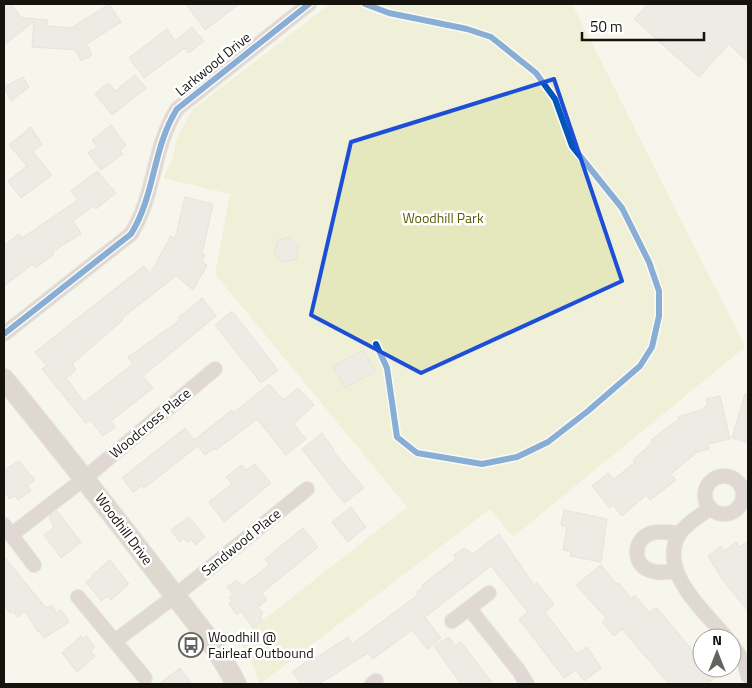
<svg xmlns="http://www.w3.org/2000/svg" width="752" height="688" font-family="'Titillium Web',sans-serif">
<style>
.green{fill:#e5e8bc}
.building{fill:#e2ded9;stroke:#d0ccc7}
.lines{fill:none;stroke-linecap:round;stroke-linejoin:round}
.street-casing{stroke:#d2d0c9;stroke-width:16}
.secondary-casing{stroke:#d2d0c9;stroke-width:22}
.street{stroke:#c4b4b4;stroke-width:14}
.secondary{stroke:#c2b4b0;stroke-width:20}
.cycleway-casing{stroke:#fff;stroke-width:9}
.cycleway{stroke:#0057b8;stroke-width:6}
.marked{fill:none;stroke:#1d4ed8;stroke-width:4;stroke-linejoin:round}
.labels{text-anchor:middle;stroke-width:5;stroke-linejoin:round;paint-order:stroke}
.street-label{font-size:14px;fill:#15130e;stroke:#fff}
.park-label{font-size:14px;fill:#595d09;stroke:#fff}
.poi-label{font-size:14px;fill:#15130e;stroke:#fff;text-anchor:start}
</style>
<rect width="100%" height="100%" fill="#f7f5ec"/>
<polygon class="green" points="330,4 572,4 745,347 513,537 490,509 260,684 251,659 238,640 407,507 215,274 230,194 163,178 171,163 177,138 192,110"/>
<g class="building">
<polygon points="4,4 11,4 22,18 48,20 47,26 71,28 109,4 121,22 87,44 92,55 81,61 76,50 32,47 34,21 4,45"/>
<polygon points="186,4 239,4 205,30"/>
<polygon points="648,4 748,4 748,62 729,44 699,77 634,19"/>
<polygon points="192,27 204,41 189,53 185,48 144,78 129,58 167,29 175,41"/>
<polygon points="135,75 146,88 112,115 95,94 108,83 115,91"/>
<polygon points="23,77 29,87 11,101 4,87"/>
<polygon points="111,125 126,145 120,150 123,154 101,170 88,153 97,147 92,140"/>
<polygon points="31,127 42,144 33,152 52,175 21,198 8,181 27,166 9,145"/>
<polygon points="97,171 116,193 96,209 93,206 73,221 81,234 52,252 54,254 36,268 33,264 4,286 4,246 19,234 22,238 78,200 71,191"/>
<polygon points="185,197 213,204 202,254 205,255 202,262 207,265 193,290 176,276 122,318 123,320 72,364 76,370 66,378 84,402 133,364 128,357 180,320 178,318 202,298 216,316 143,376 153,388 111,421 115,427 103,436 90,420 86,423 42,369 47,366 35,352 144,266 150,274 171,236 175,239"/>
<polygon points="291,237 299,247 296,259 283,262 274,253 278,240"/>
<polygon points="232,311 278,370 261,383 215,325"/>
<polygon points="363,350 375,371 345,388 333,367"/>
<polygon points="269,384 283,400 298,388 314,405 294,424 306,439 286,455 257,419 216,450 215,448 205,455 198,446 144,488 142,485 133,492 122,478 185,428 194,440 232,410 233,413"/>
<polygon points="745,394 748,394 748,443 732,438"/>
<polygon points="720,396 730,439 708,444 709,449 697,452 671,474 676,480 650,500 646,495 622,516 611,503 610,508 592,486 608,473 614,479 635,462 633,460 653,442 651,440 679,419 678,417 704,409 704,407 708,406 706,399"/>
<polygon points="322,433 334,450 333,451 364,488 344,503 302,449"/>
<polygon points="19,461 35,480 27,486 31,490 18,500 15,496 10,499 4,491 4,470"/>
<polygon points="255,464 271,483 224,522 209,502 232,484 226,477 242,465 246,470"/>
<polygon points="351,507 366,527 348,542 332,522"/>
<polygon points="564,510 607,519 601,562 570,556 571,552 563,550 567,527 561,525"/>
<polygon points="57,511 81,542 61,558 44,535 54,527 49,517"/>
<polygon points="189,517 205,537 195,545 191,539 187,542 184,538 180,542 171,530"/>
<polygon points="303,528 318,547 262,593 267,600 258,607 263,613 260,616 263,620 253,628 241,611 237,615 229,604 232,601 229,597 233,594 227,587 237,580 242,586 263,570 269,565 265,559"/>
<polygon points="499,534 534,585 537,583 554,604 545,612 577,654 587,647 601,668 584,681 576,670 564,678 519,619 528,612 491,566 425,617 441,638 427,649 412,630 373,659 368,653 319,684 302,684 292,672 310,659 311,661 348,637 352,644 418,595 416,593 423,587 422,585 456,559 454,555 464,548 473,554"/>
<polygon points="748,541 748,611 722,579 708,556 721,546 725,551 736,542 740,547"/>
<polygon points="4,556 46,608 52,605 56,613 61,610 69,622 44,638 39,631 38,632 25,611 18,617 13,611 10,613 4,604"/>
<polygon points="110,560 129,584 111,600 108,596 101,601 86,582 93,577 92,575"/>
<polygon points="601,565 616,584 618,583 631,598 635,595 650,613 656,607 702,662 702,668 707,668 715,678 706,684 669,684 622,629 614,636 602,622 606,618 576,585"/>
<polygon points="81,636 83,639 86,636 95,647 91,651 95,656 77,672 62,653"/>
<polygon points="449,637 455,646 461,642 493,684 461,684 434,646"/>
<polygon points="180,668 192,684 159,684"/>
</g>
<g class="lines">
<defs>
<g id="street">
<path d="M4 334 131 234C156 193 152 149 177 109L309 4"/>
<circle cx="724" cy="495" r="19"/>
<path d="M710 508C700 516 687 523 680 533 656 570 705 612 727 638"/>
<polyline points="4,525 34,565"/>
<polyline points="11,535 85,478 215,369"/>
<path d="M676 571C668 572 658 574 649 570 633 564 633 541 649 534 659 530 670 533 680 533"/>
<polyline points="78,597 145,678"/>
<polyline points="469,608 519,671 527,684"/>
<polyline points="452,621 489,593"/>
<polyline points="115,641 175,596 307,489"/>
<polyline points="732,644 745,664 748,676"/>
<polyline points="372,684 376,681"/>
</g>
<path id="secondary" d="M4 379C58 445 110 511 162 579 186 610 220 650 236 684"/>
</defs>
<use href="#street" class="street-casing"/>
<use href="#secondary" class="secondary-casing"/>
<use href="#street" class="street"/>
<use href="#secondary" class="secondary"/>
<defs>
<g id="cycleway">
<polyline points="365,4 389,13 467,29 491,37 536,73 555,99 572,146 622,208 649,262 659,291 659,316 652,347 640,366 588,411 548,442 517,457 482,464 417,453 397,437 387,368 376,344"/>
<path d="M4 334 131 234C156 193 152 149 177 109L309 4"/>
</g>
</defs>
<use href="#cycleway" class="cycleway-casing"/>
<use href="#cycleway" class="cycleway"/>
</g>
<path d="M0 0H752V688H0ZM554 79 622 281 421 373 311 315 351 142Z" fill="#f7f5ec" fill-opacity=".55" fill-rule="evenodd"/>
<path class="marked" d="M554 79 622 281 421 373 311 315 351 142Z"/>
<defs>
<symbol id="bus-ring" viewBox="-11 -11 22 22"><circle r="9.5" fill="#fff" stroke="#64625c" stroke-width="1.5"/><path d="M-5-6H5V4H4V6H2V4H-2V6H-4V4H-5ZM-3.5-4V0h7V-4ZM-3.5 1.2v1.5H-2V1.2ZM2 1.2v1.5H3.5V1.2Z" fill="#64625c"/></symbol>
</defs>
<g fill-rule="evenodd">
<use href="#bus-ring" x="177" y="631" width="28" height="28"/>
</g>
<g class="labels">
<g class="street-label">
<text transform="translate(213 64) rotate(-39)" y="5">Larkwood Drive</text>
<text transform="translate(150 423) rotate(-40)" y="5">Woodcross Place</text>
<text transform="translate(124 529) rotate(53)" y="5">Woodhill Drive</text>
<text transform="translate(241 542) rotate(-39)" y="5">Sandwood Place</text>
</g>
<g class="park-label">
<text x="443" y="223">Woodhill Park</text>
</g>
<g class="poi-label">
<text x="208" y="642">Woodhill @<tspan x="208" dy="16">Fairleaf Outbound</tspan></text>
</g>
</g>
<rect width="752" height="688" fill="none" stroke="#15130e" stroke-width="10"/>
<g transform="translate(717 653)"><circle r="24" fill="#ffffff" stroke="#a1a19f"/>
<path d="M0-4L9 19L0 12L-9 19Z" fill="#64625c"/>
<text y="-8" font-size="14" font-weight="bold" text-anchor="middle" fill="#15130e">N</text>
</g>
<path d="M582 32v8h122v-8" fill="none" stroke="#15130e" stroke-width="2.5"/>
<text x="590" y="32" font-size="15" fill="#15130e" stroke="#ffffff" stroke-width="4" paint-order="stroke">50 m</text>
</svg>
